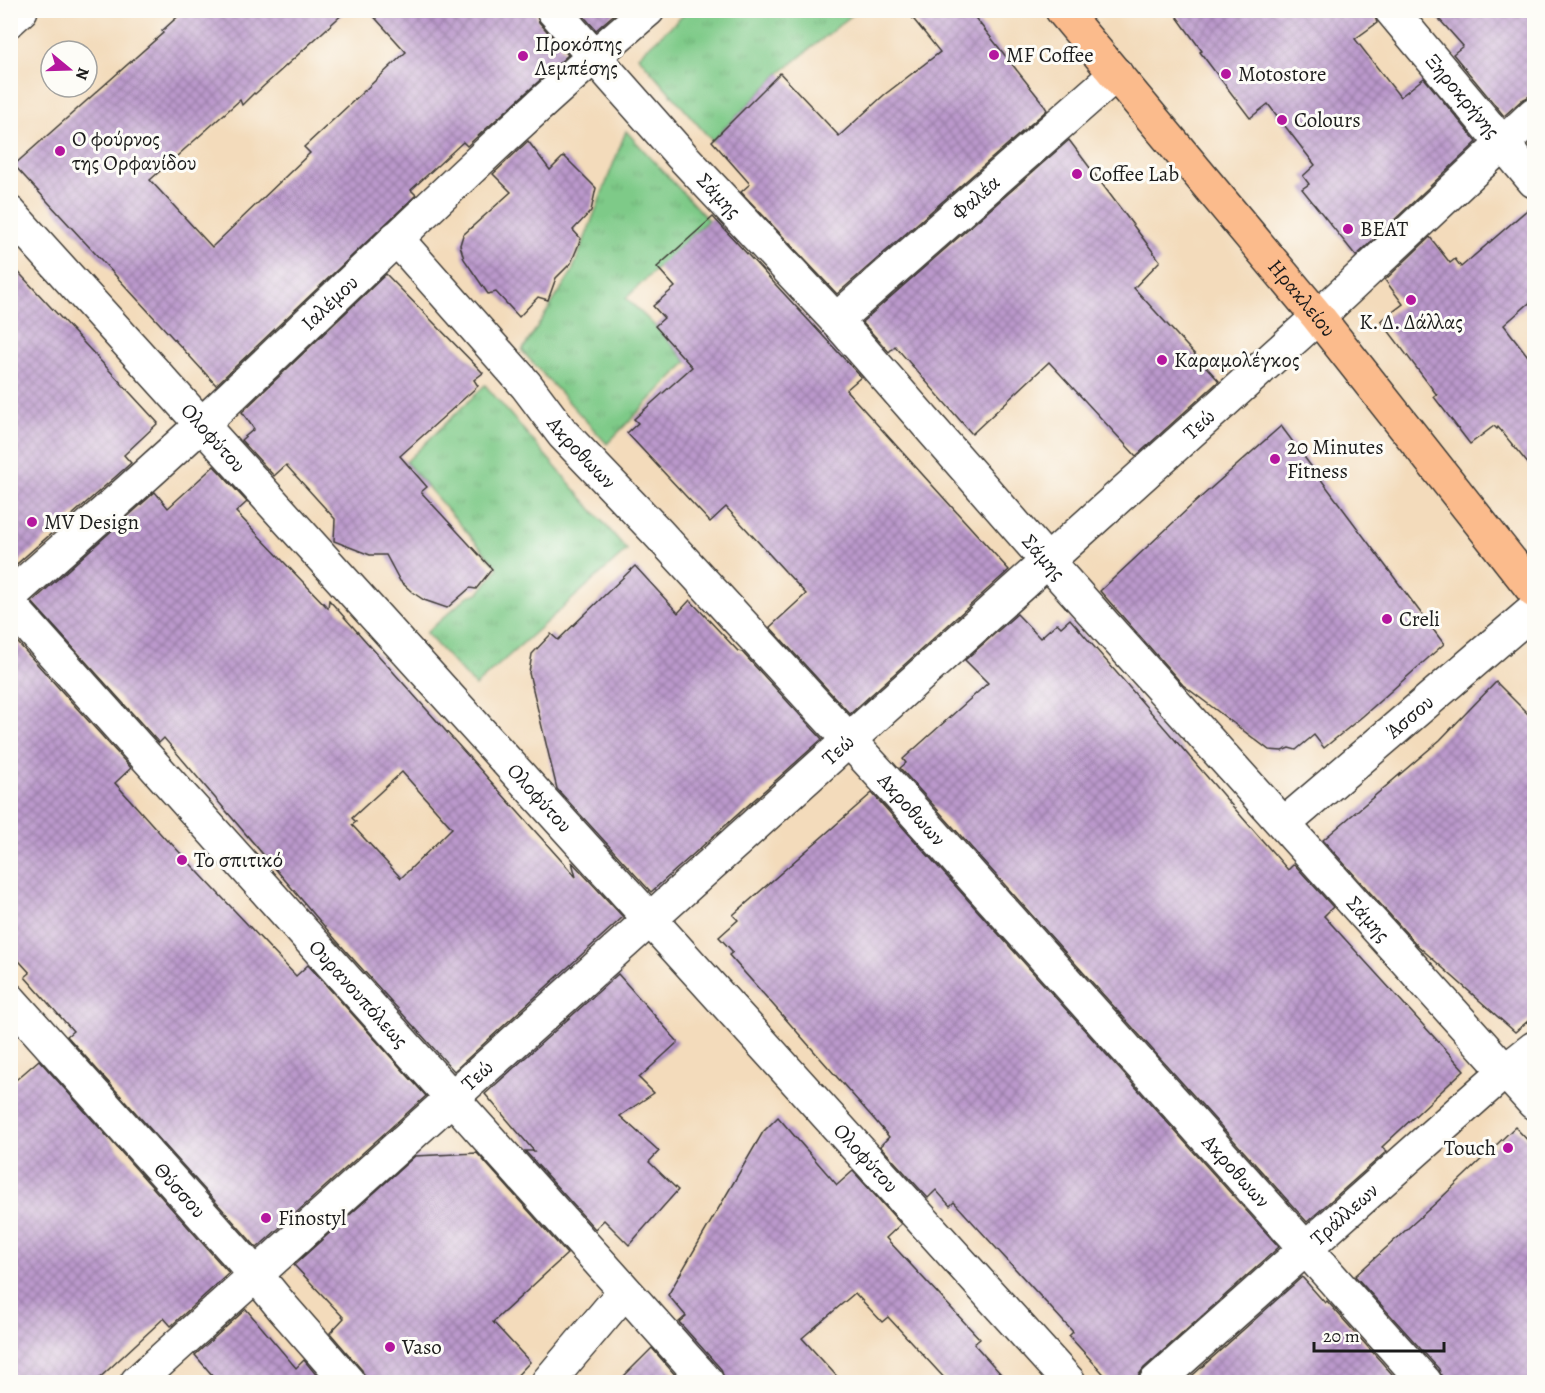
<svg xmlns="http://www.w3.org/2000/svg" width="1545" height="1393" font-family="Alegreya,serif">
<style>
.park{fill:url(#park-tufts);stroke:#4d7352;stroke-width:1.5}
.building{fill:url(#building-cross-hatch);fill-rule:evenodd}
.lines{fill:none;stroke-linecap:round;stroke-linejoin:round}
.minor-casing{stroke:#3c3934;stroke-width:36}
.major-casing{stroke:#3c3934;stroke-width:36}
.minor{stroke:#fff;stroke-width:33}
.major{stroke:#fbbb8c;stroke-width:33}
.poi-dot{fill:#b5179e;stroke:#fdfcf7;stroke-width:2}
.labels{text-anchor:middle;stroke-width:6;stroke-linejoin:round;paint-order:stroke}
.poi-label{font-size:21px;fill:#1c1c1c;stroke:#fdfcf7;text-anchor:start}
.street-label{font-size:21px;fill:#1c1c1c;stroke:#fdfcf7}
</style>
<defs>
<pattern id="park-tufts" width="24" height="20" patternUnits="userSpaceOnUse" patternTransform="scale(1.5)"><rect width="24" height="20" fill="#7eca88"/><path d="M3 7l-1-3M5 7V3M7 7l1-3M15 17l-1-3M17 17v-4M19 17l1-3" fill="none" stroke="#6cad75"/></pattern>
<pattern id="building-cross-hatch" width="8" height="8" patternUnits="userSpaceOnUse" patternTransform="scale(1.5)"><rect width="8" height="8" fill="#b9c"/><path d="M0 0l8 8M0 8l8-8" fill="none" stroke="#977ca5"/></pattern>
</defs>
<rect width="100%" height="100%" fill="#fdfcf7"/>
<filter id="ink" filterUnits="userSpaceOnUse"><feTurbulence type="fractalNoise" baseFrequency=".0167" numOctaves="2"/><feDisplacementMap in="SourceGraphic" scale="12" xChannelSelector="R" yChannelSelector="G"/><feConvolveMatrix kernelMatrix="1 2 1 2 8 2 1 2 1" color-interpolation-filters="sRGB"/></filter>
<filter id="wash" filterUnits="userSpaceOnUse"><feTurbulence type="fractalNoise" baseFrequency=".008" numOctaves="4" result="noise"/><feDisplacementMap in="SourceGraphic" scale="24" xChannelSelector="R" yChannelSelector="G"/><feGaussianBlur stdDeviation="1.35" result="paint"/><feColorMatrix in="noise" values="0 0 0 0 0 0 0 0 0 0 0 0 0 0 0 0 0 1.4 0 .05"/><feComposite in="paint" operator="in"/></filter>
<g filter="url(#wash)">
<rect width="100%" height="100%" fill="#f3dbbb"/>
<g class="park">
<polygon points="688,11 857,11 780,73 712,141 638,56"/>
<polygon points="626,131 708,220 626,298 655,326 687,362 607,444 522,351 572,272"/>
<polygon points="485,385 627,550 475,686 426,633 468,596 479,593 498,568 406,462"/>
</g>
<g id="blocks">
<g class="building">
<polygon points="185,10 347,10 255,94 254,93 242,105 240,100 150,180 212,247 310,153 304,147 406,52 368,10 535,10 539,22 568,55 467,146 463,142 411,190 416,195 216,385 14,165 163,33 162,31"/>
<polygon points="578,10 619,10 596,30"/>
<polygon points="906,10 969,10 1042,102 1047,110 837,294 741,192 750,184 712,141 780,73 839,136 884,95 940,52"/>
<polygon points="1172,10 1373,10 1377,23 1355,39 1400,97 1424,78 1477,142 1356,256 1302,189 1309,184 1303,176 1315,165 1268,104 1250,118 1200,52 1202,51"/>
<polygon points="1431,10 1534,10 1534,94 1522,100 1504,116 1453,54 1463,46"/>
<polygon points="1069,140 1160,261 1134,288 1219,381 1136,456 1049,362 972,434 895,346 889,352 862,322"/>
<polygon points="528,141 550,170 564,156 596,188 591,211 573,230 581,239 571,263 556,278 548,300 538,297 519,317 496,292 488,294 464,259 460,245 463,235 511,192 493,174"/>
<polygon points="1534,204 1534,299 1504,325 1534,364 1534,471 1498,427 1497,429 1494,426 1470,444 1434,397 1437,395 1381,321 1403,304 1385,280 1430,237 1450,263 1455,259 1461,267"/>
<polygon points="713,217 861,377 846,390 1009,570 850,714 770,627 806,594 726,507 710,522 627,433 638,423 634,419 692,367 655,326 664,318 653,306 675,287 657,267"/>
<polygon points="10,263 158,423 124,455 131,463 10,570"/>
<polygon points="386,274 483,373 474,380 478,386 400,456 427,487 421,492 492,569 476,589 470,588 447,608 424,600 412,592 400,581 386,555 370,555 334,541 335,519 286,465 274,476 241,440 254,429 242,412"/>
<polygon points="1281,426 1444,644 1363,716 1324,748 1314,735 1296,750 1289,748 1282,751 1269,750 1183,685 1100,591 1191,506"/>
<path d="M214 466 247 502 236 512 328 608 329 600 576 877 572 862 623 917 454 1071 336 940 164 738 159 743 32 602 155 492 168 508ZM402 772 452 828 401 878 352 825 356 822 352 818Z"/>
<polygon points="635,566 678,613 690,600 738,651 742,652 822,739 651,892 557,789 529,673 532,654 551,634 558,640"/>
<polygon points="1017,614 1040,638 1057,623 1061,627 1070,619 1288,870 1294,864 1333,907 1324,916 1464,1070 1382,1147 1387,1151 1307,1222 900,768 906,763 903,759 988,683 965,660"/>
<polygon points="10,634 131,768 115,783 167,841 168,840 296,976 308,965 426,1096 257,1248 67,1036 73,1031 25,977 30,973 10,951"/>
<polygon points="1496,682 1534,720 1534,1016 1515,1032 1417,945 1323,840 1440,740"/>
<polygon points="872,793 1279,1247 1144,1368 1138,1376 1138,1383 1112,1383 1069,1336 1073,1332 954,1202 950,1206 936,1190 928,1198 880,1146 889,1137 874,1119 729,955 733,952 719,937 738,920 733,915"/>
<polygon points="618,974 678,1042 639,1078 654,1093 620,1116 659,1151 649,1162 678,1190 629,1245 604,1220 595,1229 525,1151 534,1151 485,1094"/>
<polygon points="39,1060 229,1273 171,1326 164,1318 94,1383 10,1383 10,1085"/>
<polygon points="778,1117 837,1185 853,1171 901,1224 886,1238 980,1339 974,1344 1009,1383 949,1383 888,1317 882,1322 855,1293 802,1338 843,1383 725,1383 721,1369 679,1322 686,1316 668,1295 763,1132"/>
<polygon points="1515,1127 1534,1147 1534,1383 1443,1383 1439,1369 1355,1276 1437,1202"/>
<polygon points="477,1153 567,1254 493,1322 530,1362 510,1383 366,1383 362,1370 330,1333 344,1318 294,1265 415,1156"/>
<polygon points="1302,1277 1325,1303 1327,1301 1400,1383 1184,1383"/>
<polygon points="246,1309 296,1368 304,1360 323,1383 219,1383 195,1355"/>
<polygon points="652,1348 682,1383 617,1383"/>
</g>
</g>
</g>
<g filter="url(#ink)">
<use href="#blocks" fill-opacity="0" stroke="#3c3934" stroke-width="1.5"/>
<g class="lines">
<defs>
<g id="minor">
<path id="s1" d="M553 10 682 156 836 320 1047 561 1534 1103"/>
<path id="s2" d="M1391 10 1534 181"/>
<polyline points="10,20 21,10"/>
<path id="s3" d="M10 213 1069 1382"/>
<path id="s4" d="M396 238 526 385 563 434 657 532 881 775 1425 1382"/>
<path id="s5" d="M836 320 1116 74"/>
<path id="s6" d="M10 596C74 539 140 482 203 423 350 285 493 141 648 10"/>
<path id="s7" d="M10 605 707 1382"/>
<path id="s8" d="M1284 824 1534 610"/>
<path id="s9" d="M10 1000 256 1275 283 1308 348 1382"/>
<path id="s10" d="M137 1382 1318 317 1534 114"/>
<polyline points="548,1382 624,1292"/>
<path id="s11" d="M1156 1382 1505 1071 1534 1048"/>
</g>
<g id="major">
<path id="s12" d="M1062 10 1318 317 1534 591"/>
</g>
</defs>
<use href="#minor" class="minor-casing"/>
<use href="#major" class="major-casing"/>
<use href="#minor" class="minor"/>
<use href="#major" class="major"/>
</g>
</g>
<g class="poi-dot">
<circle cx="994" cy="55" r="6"/>
<circle cx="523" cy="56" r="6"/>
<circle cx="1226" cy="74" r="6"/>
<circle cx="1282" cy="120" r="6"/>
<circle cx="60" cy="151" r="6"/>
<circle cx="1077" cy="174" r="6"/>
<circle cx="1348" cy="229" r="6"/>
<circle cx="1411" cy="300" r="6"/>
<circle cx="1162" cy="360" r="6"/>
<circle cx="1275" cy="459" r="6"/>
<circle cx="32" cy="522" r="6"/>
<circle cx="1387" cy="619" r="6"/>
<circle cx="182" cy="860" r="6"/>
<circle cx="1508" cy="1148" r="6"/>
<circle cx="266" cy="1218" r="6"/>
<circle cx="390" cy="1347" r="6"/>
</g>
<g class="labels">
<g class="poi-label">
<text x="535" y="51">Προκόπης<tspan x="535" dy="24">Λεμπέσης</tspan></text>
<text x="1006" y="62">MF Coffee</text>
<text x="1238" y="81">Motostore</text>
<text x="1294" y="127">Colours</text>
<text x="72" y="146">Ο φούρνος<tspan x="72" dy="24">της Ορφανίδου</tspan></text>
<text x="1089" y="181">Coffee Lab</text>
<text x="1360" y="236">ΒΕΑΤ</text>
<text x="1411" y="329" text-anchor="middle">Κ. Δ. Δάλλας</text>
<text x="1174" y="367">Καραμολέγκος</text>
<text x="1287" y="454">20 Μinutes<tspan x="1287" dy="24">Fitness</tspan></text>
<text x="44" y="529">MV Design</text>
<text x="1399" y="626">Creli</text>
<text x="194" y="867">Το σπιτικό</text>
<text x="1496" y="1155" text-anchor="end">Touch</text>
<text x="278" y="1225">Finostyl</text>
<text x="402" y="1354">Vaso</text>
</g>
<g class="street-label">
<text dy="7" stroke="none"><textPath href="#s2" startOffset="112">Ξηροκρήνης</textPath></text>
<text dy="7" stroke="none"><textPath href="#s1" startOffset="249">Σάμης</textPath></text>
<text dy="7" stroke="none"><textPath href="#s5" startOffset="186">Φαλέα</textPath></text>
<text dy="7" stroke="none"><textPath href="#s12" startOffset="375">Ηρακλείου</textPath></text>
<text dy="7" stroke="none"><textPath href="#s6" startOffset="434">Ιαλέμου</textPath></text>
<text dy="7" stroke="none"><textPath href="#s10" startOffset="1430">Τεώ</textPath></text>
<text dy="7" stroke="none"><textPath href="#s3" startOffset="303">Ολοφύτου</textPath></text>
<text dy="7" stroke="none"><textPath href="#s4" startOffset="284">Ακροθωων</textPath></text>
<text dy="7" stroke="none"><textPath href="#s1" startOffset="735">Σάμης</textPath></text>
<text dy="7" stroke="none"><textPath href="#s8" startOffset="165">Άσσου</textPath></text>
<text dy="7" stroke="none"><textPath href="#s10" startOffset="944">Τεώ</textPath></text>
<text dy="7" stroke="none"><textPath href="#s3" startOffset="789">Ολοφύτου</textPath></text>
<text dy="7" stroke="none"><textPath href="#s4" startOffset="770">Ακροθωων</textPath></text>
<text dy="7" stroke="none"><textPath href="#s1" startOffset="1221">Σάμης</textPath></text>
<text dy="7" stroke="none"><textPath href="#s7" startOffset="522">Ουρανουπόλεως</textPath></text>
<text dy="7" stroke="none"><textPath href="#s10" startOffset="458">Τεώ</textPath></text>
<text dy="7" stroke="none"><textPath href="#s3" startOffset="1275">Ολοφύτου</textPath></text>
<text dy="7" stroke="none"><textPath href="#s4" startOffset="1256">Ακροθωων</textPath></text>
<text dy="7" stroke="none"><textPath href="#s9" startOffset="255">Θύσσου</textPath></text>
<text dy="7" stroke="none"><textPath href="#s11" startOffset="252">Τράλλεων</textPath></text>
</g>
</g>
<rect width="1545" height="1393" fill="none" stroke="#fdfcf7" stroke-width="36"/>
<g transform="translate(69 69) rotate(109)"><circle r="28" fill="#fdfcf7" stroke="#a3a29f" stroke-width="1.5"/>
<path d="M0-4.5L10 22L0 15L-10 22Z" fill="#b5179e"/>
<text y="-9" font-size="16" font-weight="bold" text-anchor="middle" fill="#1c1c1c">N</text>
</g>
<path d="M1314 1342v9h130v-9" fill="none" stroke="#1c1c1c" stroke-width="3"/>
<text x="1323" y="1342" font-size="18" fill="#1c1c1c" stroke="#fdfcf7" stroke-width="4.5" paint-order="stroke">20 m</text>
</svg>
